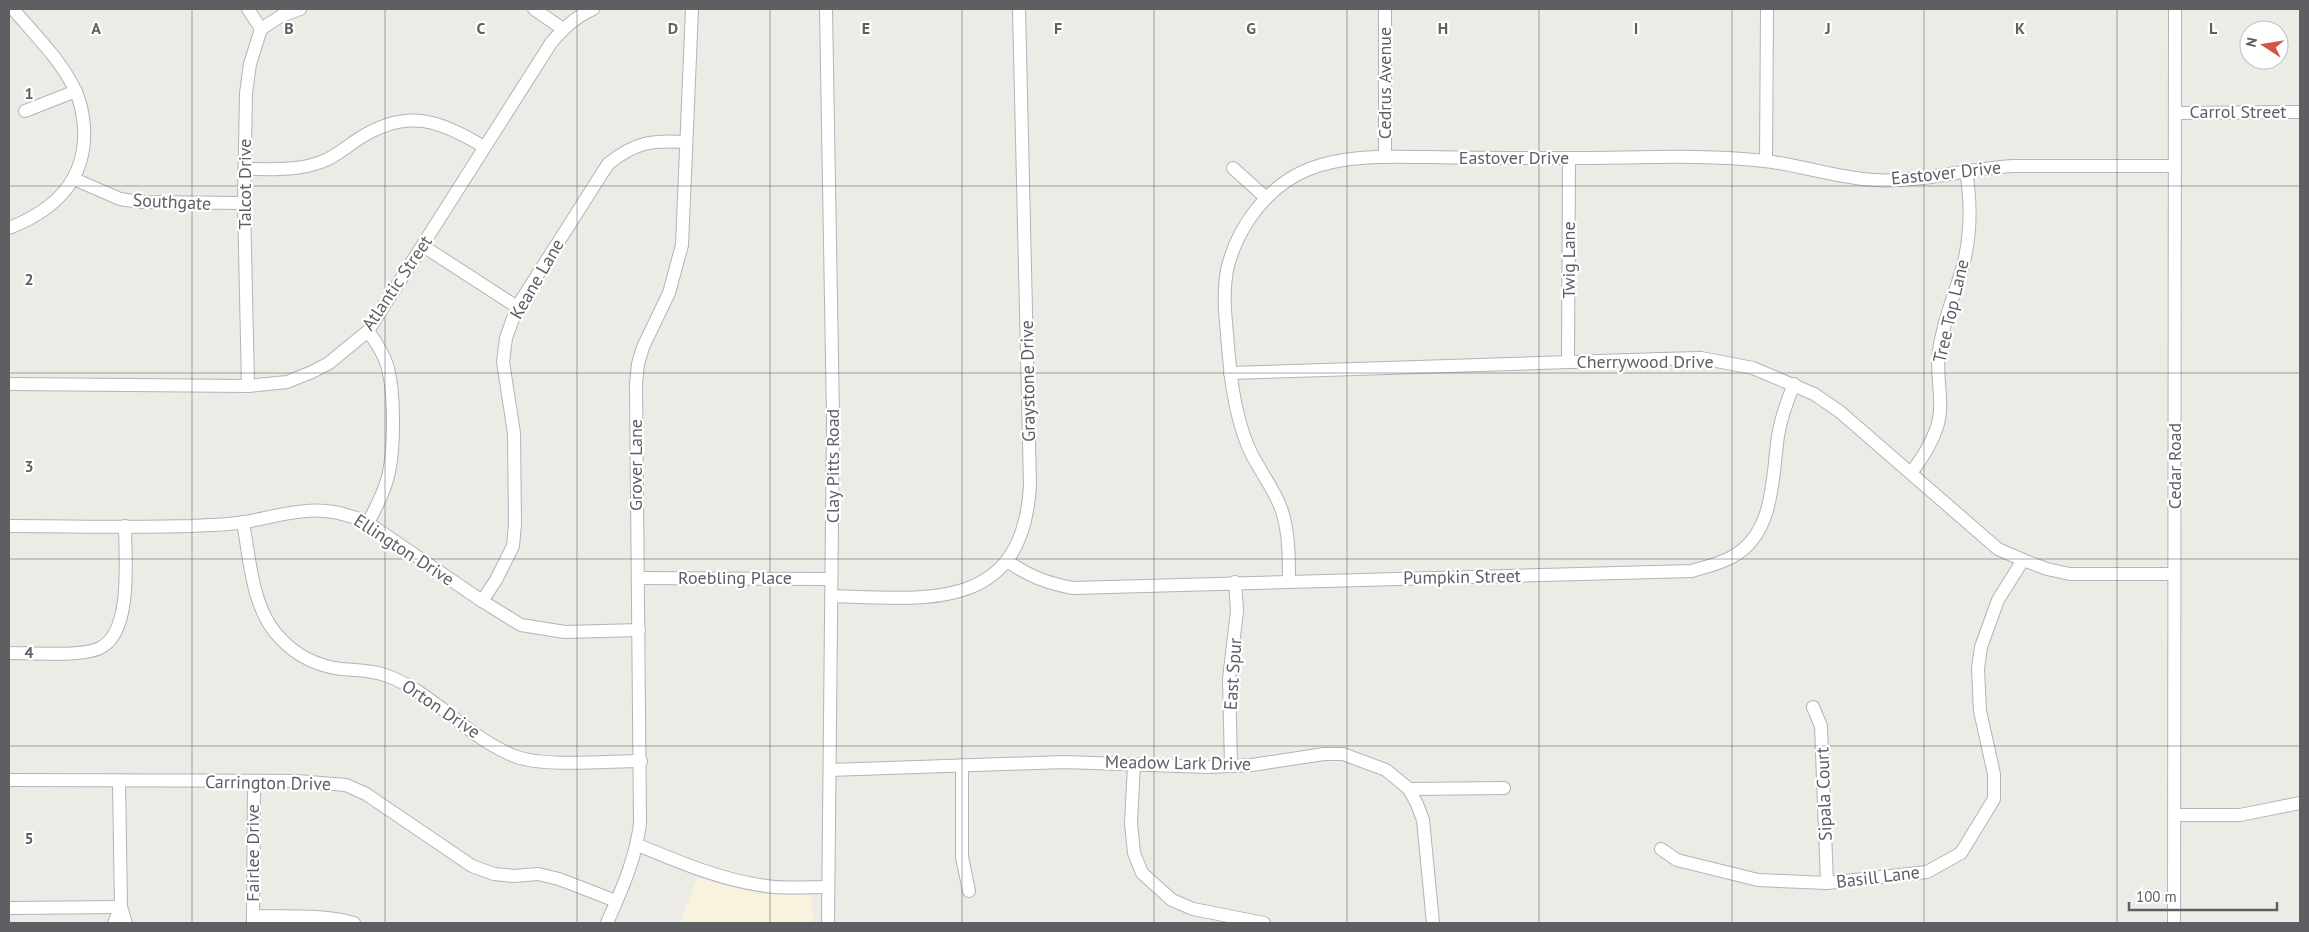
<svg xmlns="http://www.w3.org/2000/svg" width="2309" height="932" font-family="'PT Sans',sans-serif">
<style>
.commercial{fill:#f9f3dd}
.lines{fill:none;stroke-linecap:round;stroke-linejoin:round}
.minor-casing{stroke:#b2b4b8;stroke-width:14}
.minor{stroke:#fff;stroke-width:12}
.grid{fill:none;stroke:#5d5f63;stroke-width:1;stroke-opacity:0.55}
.labels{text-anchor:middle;stroke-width:4.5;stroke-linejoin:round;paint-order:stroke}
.street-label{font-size:18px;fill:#5d5f63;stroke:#fff}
.grid-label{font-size:16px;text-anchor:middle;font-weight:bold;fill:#5d5f63;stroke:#fff;stroke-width:4.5;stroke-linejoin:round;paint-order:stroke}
</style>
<rect width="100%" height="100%" fill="#edebe5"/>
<polygon class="commercial" points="697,878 758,894 812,895 813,923 680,923"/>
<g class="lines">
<defs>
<g id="minor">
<polyline points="248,9 261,29"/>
<polyline points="534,9 563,29"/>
<polyline points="826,9 833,417 828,923"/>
<polyline points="25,111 76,91"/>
<polyline points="2175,113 2300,112"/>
<polyline points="1385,157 1385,9"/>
<polyline points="1766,161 1767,9"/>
<polyline points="1233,168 1265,197"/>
<path d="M245 169C270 169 297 171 321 162 336 157 347 146 360 138 407 108 440 120 484 147"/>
<polyline points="74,179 120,199 140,202 244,203"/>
<path d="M9 228C55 210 87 180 84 127 83 114 81 102 75 90 61 60 34 34 13 9"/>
<polyline points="423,246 517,307"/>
<polyline points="1568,361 1569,158"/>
<polyline points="1230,373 1661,359 1701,358 1753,368 1814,394 1839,411 1998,549 2023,560 2047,569 2070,574 2174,574"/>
<path d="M9 384 248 386 287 382 312 372 329 363 368 331 551 43C563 29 575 17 593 9"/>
<polyline points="248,386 244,203 246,93 250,64 261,29 281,16 300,9"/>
<path d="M1911 473C1922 458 1931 445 1937 427 1945 403 1935 375 1939 351 1943 320 1956 292 1964 262 1971 232 1971 201 1966 171"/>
<path d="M243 522C250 560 252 611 281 639 297 656 318 666 341 669 355 670 371 670 385 675 434 692 468 739 517 757 546 767 608 761 641 761"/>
<path d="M368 523C375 509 383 495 387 480 395 453 395 392 387 365 383 352 376 342 368 331"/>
<path d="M9 526C70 526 131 528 192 526 209 525 228 525 245 522 292 513 321 501 368 523L482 601 521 625 565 632 639 630"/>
<path d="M1007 561C1029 576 1046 583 1073 588L1692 571C1705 567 1719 564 1732 557 1775 534 1772 477 1778 436 1781 418 1787 401 1794 384"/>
<polyline points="638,578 831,579"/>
<path d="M1289 581C1289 558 1289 533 1282 511 1274 487 1256 467 1247 444 1233 408 1230 372 1227 334 1225 313 1223 292 1227 270 1237 227 1267 186 1309 169 1348 154 1389 157 1430 157 1472 158 1513 158 1554 158 1624 159 1695 153 1765 161 1801 165 1837 178 1874 180 1921 183 1968 168 2014 166H2175"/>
<path d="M831 596C927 599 1023 613 1030 485L1019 9"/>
<path d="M482 601 496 580 513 546 515 524 514 433 503 362 506 338 517 307 608 164C635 142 652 140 686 142"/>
<path d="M9 653C31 653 82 657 100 648 133 632 125 557 125 526"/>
<polyline points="1813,707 1821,726 1827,883"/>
<polyline points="962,765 962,857 969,891"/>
<polyline points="1134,765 1131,823 1134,853 1142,873 1172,900 1193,909 1264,923"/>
<polyline points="1231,766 1229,679 1237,611 1235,582"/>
<polyline points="830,770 1064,762 1208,767 1252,765 1324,754 1343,754 1386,770 1409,789 1417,804 1423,820 1433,923"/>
<polyline points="9,780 297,781 346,785 366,794 472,866 494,874 514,876 538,874 559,879 616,901"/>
<polyline points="119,782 121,907 126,923"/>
<polyline points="1409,789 1504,788"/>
<polyline points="2174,815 2240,815 2300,803"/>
<path d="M638 845C679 862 721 880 766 886 786 889 807 887 828 887"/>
<polyline points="1661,849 1677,860 1758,880 1827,883 1927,872 1961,853 1994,799 1994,774 1980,711 1978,669 1981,647 1998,600 2023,560"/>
<polyline points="9,908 121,907"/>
<path d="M253 916C286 917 322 914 354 923"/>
<polyline points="114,923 121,907"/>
<polyline points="253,923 254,782"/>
<path d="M607 923C621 891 636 859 640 823L636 384 638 364 643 347 669 293 682 245 692 9"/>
<polyline points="2174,923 2175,9"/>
</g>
</defs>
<use href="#minor" class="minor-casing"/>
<use href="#minor" class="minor"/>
</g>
<path class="grid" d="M192 9V923M385 9V923M577 9V923M770 9V923M962 9V923M1154 9V923M1347 9V923M1539 9V923M1732 9V923M1924 9V923M2117 9V923M9 186H2300M9 373H2300M9 559H2300M9 746H2300"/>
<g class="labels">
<g class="street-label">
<text transform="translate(1385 83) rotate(-90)" y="6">Cedrus Avenue</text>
<text x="2238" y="118">Carrol Street</text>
<text x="1514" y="164">Eastover Drive</text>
<text transform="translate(1946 173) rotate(-6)" y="6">Eastover Drive</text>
<text transform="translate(245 184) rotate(-90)" y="6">Talcot Drive</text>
<text transform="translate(172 202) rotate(3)" y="6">Southgate</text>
<text transform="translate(1569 260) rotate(-90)" y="6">Twig Lane</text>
<text transform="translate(537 279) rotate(-60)" y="6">Keane Lane</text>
<text transform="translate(397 283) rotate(-56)" y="6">Atlantic Street</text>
<text transform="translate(1951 311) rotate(-77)" y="6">Tree Top Lane</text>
<text x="1645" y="368">Cherrywood Drive</text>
<text transform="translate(1028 381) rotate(-91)" y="6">Graystone Drive</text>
<text transform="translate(636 465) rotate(-90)" y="6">Grover Lane</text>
<text transform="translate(833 466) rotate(-90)" y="6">Clay Pitts Road</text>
<text transform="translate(2175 466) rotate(-90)" y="6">Cedar Road</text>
<text transform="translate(404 550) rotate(33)" y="6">Ellington Drive</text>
<text transform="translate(1462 577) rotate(-1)" y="6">Pumpkin Street</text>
<text x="735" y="584">Roebling Place</text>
<text transform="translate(1233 674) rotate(-86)" y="6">East Spur</text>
<text transform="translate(441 709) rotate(34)" y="6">Orton Drive</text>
<text transform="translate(1178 763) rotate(1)" y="6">Meadow Lark Drive</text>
<text transform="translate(268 783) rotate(1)" y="6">Carrington Drive</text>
<text transform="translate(1824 794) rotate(-92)" y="6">Sipala Court</text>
<text transform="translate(253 853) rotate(-90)" y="6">Fairlee Drive</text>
<text transform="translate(1878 877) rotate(-7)" y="6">Basill Lane</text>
</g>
</g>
<g class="grid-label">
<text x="96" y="34">A</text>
<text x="289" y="34">B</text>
<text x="481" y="34">C</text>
<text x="673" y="34">D</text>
<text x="866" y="34">E</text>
<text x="1058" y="34">F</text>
<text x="1251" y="34">G</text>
<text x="1443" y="34">H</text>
<text x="1636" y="34">I</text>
<text x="1828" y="34">J</text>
<text x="2020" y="34">K</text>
<text x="2213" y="34">L</text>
<text x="29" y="99">1</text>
<text x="29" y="285">2</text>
<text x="29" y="472">3</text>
<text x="29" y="658">4</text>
<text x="29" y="844">5</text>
</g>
<rect width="2309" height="932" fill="none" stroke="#5d5f63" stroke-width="20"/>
<g transform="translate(2264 45) rotate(282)"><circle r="24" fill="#ffffff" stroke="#bebfc1"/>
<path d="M0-4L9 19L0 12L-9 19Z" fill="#d35345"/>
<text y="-8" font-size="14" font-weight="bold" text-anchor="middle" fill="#5d5f63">N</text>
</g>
<path d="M2129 902v8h148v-8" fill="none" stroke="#5d5f63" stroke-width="2.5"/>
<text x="2136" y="902" font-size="15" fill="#5d5f63" stroke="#ffffff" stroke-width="4" paint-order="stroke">100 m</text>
</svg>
